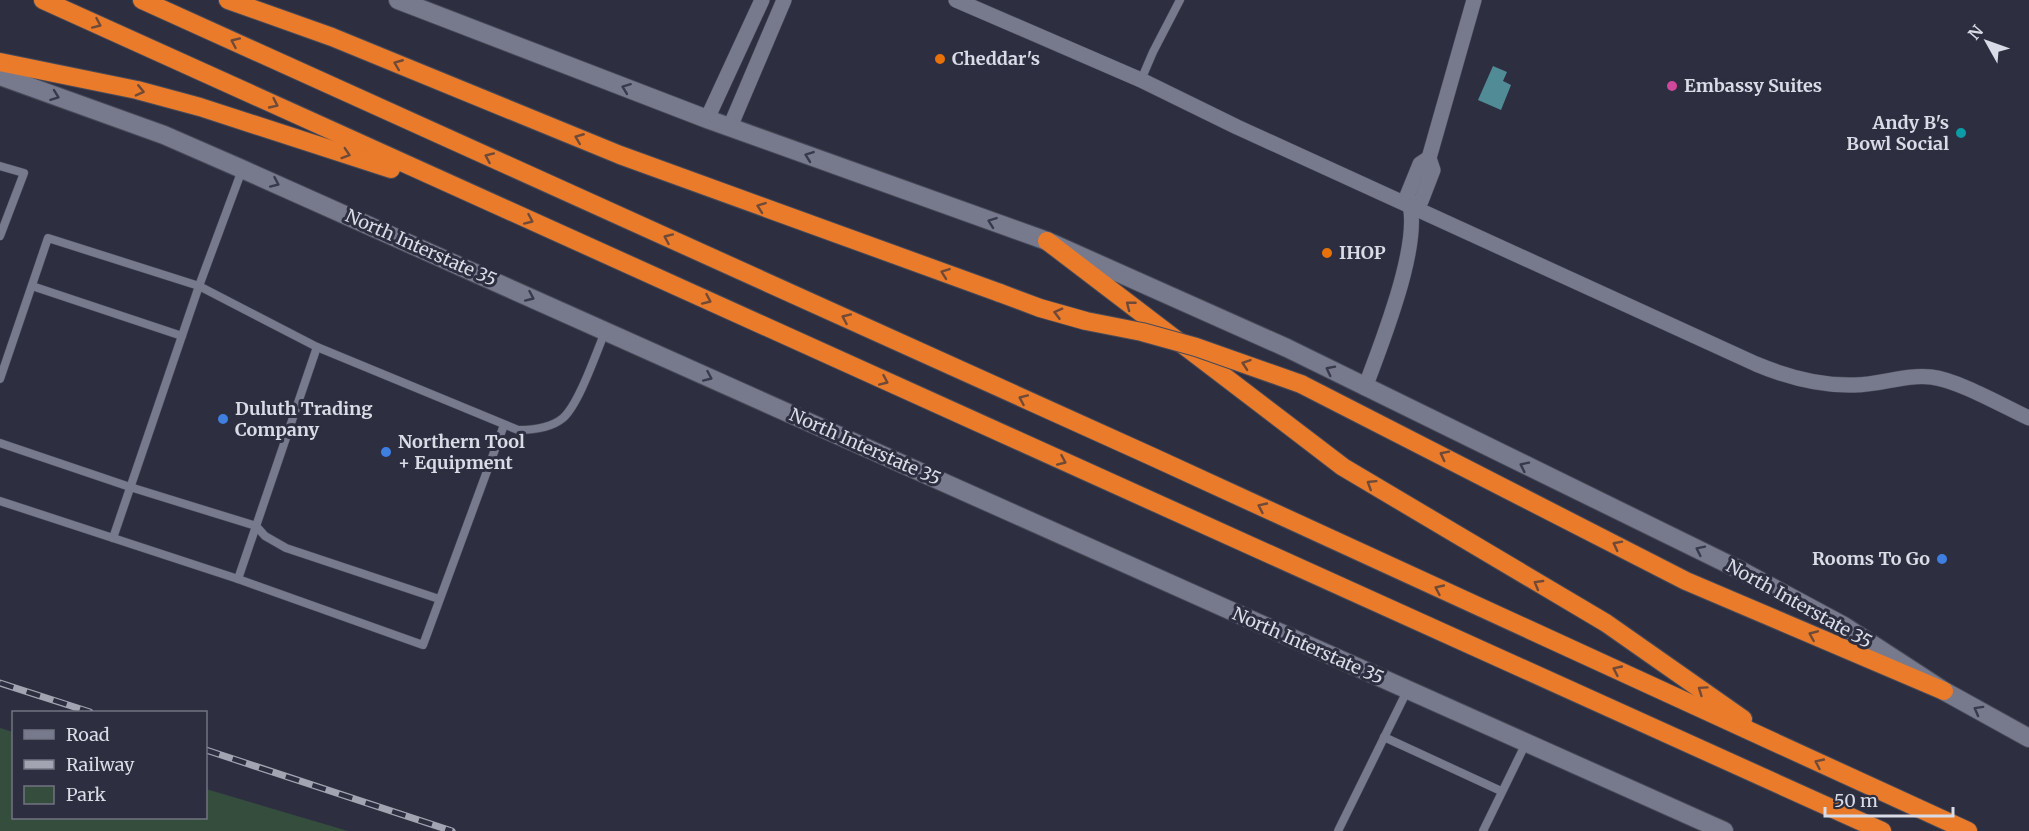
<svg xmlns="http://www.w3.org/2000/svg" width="2029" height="831" font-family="Merriweather,serif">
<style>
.green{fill:#344d3d}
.water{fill:#518b96}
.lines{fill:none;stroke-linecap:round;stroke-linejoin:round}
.lane-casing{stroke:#484a58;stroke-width:9}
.street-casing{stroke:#484a58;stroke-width:16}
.secondary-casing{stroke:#484a58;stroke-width:20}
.highway-casing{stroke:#484a58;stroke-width:20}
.lane{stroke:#777a8d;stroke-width:8}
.street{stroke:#777a8d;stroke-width:15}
.secondary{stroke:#777a8d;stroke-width:18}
.highway{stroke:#e97b2a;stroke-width:18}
.rail-casing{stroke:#a2a4b1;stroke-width:7}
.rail{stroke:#2d2f40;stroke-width:4.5;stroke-dasharray:14;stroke-linecap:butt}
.highway-bridge-casing{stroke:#484a58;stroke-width:20;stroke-linecap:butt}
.highway-bridge{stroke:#e97b2a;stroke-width:18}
.oneway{stroke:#6f4a38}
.oneway2{stroke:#383a4c}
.food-dot{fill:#e8710a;stroke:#2d2f40;stroke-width:2}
.hotel-dot{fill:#d1479c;stroke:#2d2f40;stroke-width:2}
.culture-dot{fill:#0f9aa8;stroke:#2d2f40;stroke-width:2}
.shop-dot{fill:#3f7fe0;stroke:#2d2f40;stroke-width:2}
.labels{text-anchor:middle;stroke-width:6;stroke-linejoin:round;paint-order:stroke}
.poi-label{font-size:18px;font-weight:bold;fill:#d9dbe6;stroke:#2d2f40;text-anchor:start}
.street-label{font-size:18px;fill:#d9dbe6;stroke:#2d2f40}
</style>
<rect width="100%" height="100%" fill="#2d2f40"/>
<polygon class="green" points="0,728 13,732 14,818 206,818 206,789 348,831 0,831"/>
<polygon class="water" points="1493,66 1507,72 1503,81 1511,85 1501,110 1478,100"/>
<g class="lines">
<defs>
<g id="lane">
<polyline points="1141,80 1153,52 1180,0"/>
<polyline points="0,166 24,173 0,236"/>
<polyline points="32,286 182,336"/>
<path d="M0 379 48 238 199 286 317 347 518 430C533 430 551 428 563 418 579 404 596 353 605 332"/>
<polyline points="0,443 130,487 256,526 265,536 286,548 439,599"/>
<polyline points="0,501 238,579 423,645 504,425"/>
<polyline points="113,538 199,286 242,170"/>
<polyline points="238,579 317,347"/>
<polyline points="1384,737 1501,791"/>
<polyline points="1338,831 1407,691"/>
<polyline points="1483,831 1526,743"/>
</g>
<g id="street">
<path d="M956 0 1141 80 1237 127 1756 364C1787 377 1819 386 1854 385 1881 385 1905 374 1931 377 1958 380 2003 406 2029 418"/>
<polyline points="707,119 762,0"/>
<polyline points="730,127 784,0"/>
<polyline points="1412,206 1421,201 1433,170 1429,158 1474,0"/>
<path d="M1365 388C1380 346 1426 236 1407 196L1420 164 1429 158"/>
</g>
<g id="secondary">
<polyline points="398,0 707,119 1047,241 1287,348 1738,569 1844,626 1944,691 2029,738"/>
<polyline points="0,76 164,135 242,169 1724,831"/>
</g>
<g id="highway">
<polyline points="43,0 1882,831"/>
<polyline points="142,0 1153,457 1968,831"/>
<polyline points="228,0 332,37 620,155 1000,293"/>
<polyline points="0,62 137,90 200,107 391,169"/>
<polyline points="1047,241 1343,467 1606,623 1743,719"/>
<polyline points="1301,384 1686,581 1944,691"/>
</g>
</defs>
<use href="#lane" class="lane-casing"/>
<use href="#street" class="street-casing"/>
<use href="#secondary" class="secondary-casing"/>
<use href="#highway" class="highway-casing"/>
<use href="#lane" class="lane"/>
<use href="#street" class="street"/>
<use href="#secondary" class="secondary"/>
<use href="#highway" class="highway"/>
<defs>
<g id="rail">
<polyline points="0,683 90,712"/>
<polyline points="206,750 452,831"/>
</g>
</defs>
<use href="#rail" class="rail-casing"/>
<use href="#rail" class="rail"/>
<defs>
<polyline id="highway-bridge" points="1000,293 1040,308 1086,321 1142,332 1196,347 1301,384"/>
</defs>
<use href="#highway-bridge" class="highway-bridge-casing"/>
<use href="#highway-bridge" class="highway-bridge"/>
</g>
<defs><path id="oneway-chevron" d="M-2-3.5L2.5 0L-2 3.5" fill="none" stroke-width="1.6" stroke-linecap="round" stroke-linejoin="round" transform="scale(1.5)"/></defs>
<g class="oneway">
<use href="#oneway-chevron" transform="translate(97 24) rotate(24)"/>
<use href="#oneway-chevron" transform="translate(235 42) rotate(-156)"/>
<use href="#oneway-chevron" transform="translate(398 64) rotate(-158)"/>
<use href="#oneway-chevron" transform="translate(140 91) rotate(13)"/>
<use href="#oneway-chevron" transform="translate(274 104) rotate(25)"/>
<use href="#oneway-chevron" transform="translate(579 138) rotate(-158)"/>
<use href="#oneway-chevron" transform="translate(346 154) rotate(18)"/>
<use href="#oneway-chevron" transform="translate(489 157) rotate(-156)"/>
<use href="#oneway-chevron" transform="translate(761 207) rotate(-160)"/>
<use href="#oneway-chevron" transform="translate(529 220) rotate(24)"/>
<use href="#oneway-chevron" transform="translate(668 238) rotate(-156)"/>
<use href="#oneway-chevron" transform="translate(945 273) rotate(-160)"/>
<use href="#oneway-chevron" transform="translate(707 300) rotate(24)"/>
<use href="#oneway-chevron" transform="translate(1130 305) rotate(-142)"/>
<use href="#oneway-chevron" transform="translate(1058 313) rotate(-165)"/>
<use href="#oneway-chevron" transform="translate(846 318) rotate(-156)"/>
<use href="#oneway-chevron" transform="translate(1246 364) rotate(-161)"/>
<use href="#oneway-chevron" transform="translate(884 381) rotate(24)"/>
<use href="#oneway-chevron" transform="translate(1023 399) rotate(-156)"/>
<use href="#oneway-chevron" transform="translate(1444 455) rotate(-153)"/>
<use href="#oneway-chevron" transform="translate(1062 461) rotate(24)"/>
<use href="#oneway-chevron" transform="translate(1371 484) rotate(-148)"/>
<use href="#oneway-chevron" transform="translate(1262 507) rotate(-155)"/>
<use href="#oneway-chevron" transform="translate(1617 545) rotate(-153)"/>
<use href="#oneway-chevron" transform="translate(1538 584) rotate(-150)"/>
<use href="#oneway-chevron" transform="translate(1439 589) rotate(-155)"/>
<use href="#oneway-chevron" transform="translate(1813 635) rotate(-157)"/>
<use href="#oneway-chevron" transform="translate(1617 670) rotate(-155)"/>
<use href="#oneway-chevron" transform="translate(1702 690) rotate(-145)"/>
<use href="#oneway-chevron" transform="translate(1819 763) rotate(-155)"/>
</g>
<g class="oneway2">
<use href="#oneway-chevron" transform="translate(626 88) rotate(-159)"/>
<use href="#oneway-chevron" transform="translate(55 96) rotate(20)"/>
<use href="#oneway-chevron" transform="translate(809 156) rotate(-160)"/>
<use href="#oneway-chevron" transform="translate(275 183) rotate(24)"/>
<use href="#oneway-chevron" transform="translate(992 222) rotate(-160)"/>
<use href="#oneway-chevron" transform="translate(530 297) rotate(24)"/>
<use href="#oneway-chevron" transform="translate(1330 370) rotate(-153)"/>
<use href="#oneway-chevron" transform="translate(708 377) rotate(24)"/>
<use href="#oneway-chevron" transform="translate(1524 466) rotate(-154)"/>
<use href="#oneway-chevron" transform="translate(1700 550) rotate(-154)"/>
<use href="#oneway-chevron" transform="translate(1978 710) rotate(-151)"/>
</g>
<g class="food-dot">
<circle cx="940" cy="59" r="6"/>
<circle cx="1327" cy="253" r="6"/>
</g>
<circle class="hotel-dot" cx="1672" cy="86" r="6"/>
<circle class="culture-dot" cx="1961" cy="133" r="6"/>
<g class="shop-dot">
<circle cx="223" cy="419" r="6"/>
<circle cx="386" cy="452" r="6"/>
<circle cx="1942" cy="559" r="6"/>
</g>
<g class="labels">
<g class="poi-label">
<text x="952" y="65">Cheddar's</text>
<text x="1684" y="92">Embassy Suites</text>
<text x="1949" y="129" text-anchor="end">Andy B's<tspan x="1949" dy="21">Bowl Social</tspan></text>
<text x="1339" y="259">IHOP</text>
<text x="235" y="415">Duluth Trading<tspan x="235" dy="21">Company</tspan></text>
<text x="398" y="448">Northern Tool<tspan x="398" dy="21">+ Equipment</tspan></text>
<text x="1930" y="565" text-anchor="end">Rooms To Go</text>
</g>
<g class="street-label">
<text transform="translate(421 248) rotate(24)" y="6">North Interstate 35</text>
<text transform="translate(865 447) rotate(24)" y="6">North Interstate 35</text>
<text transform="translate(1799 604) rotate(29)" y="6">North Interstate 35</text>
<text transform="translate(1308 646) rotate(24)" y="6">North Interstate 35</text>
</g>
</g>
<rect x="12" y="711" width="195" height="108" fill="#2d2f40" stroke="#727482" stroke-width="1.5"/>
<rect x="24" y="730" width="30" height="9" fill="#777a8d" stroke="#727482" stroke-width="1.5"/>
<text x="66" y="741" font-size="18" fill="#d9dbe6">Road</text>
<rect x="24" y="760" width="30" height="9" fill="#a2a4b1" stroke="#727482" stroke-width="1.5"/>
<text x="66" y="771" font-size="18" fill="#d9dbe6">Railway</text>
<rect x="24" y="786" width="30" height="18" fill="#344d3d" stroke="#727482" stroke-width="1.5"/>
<text x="66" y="801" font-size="18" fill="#d9dbe6">Park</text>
<g transform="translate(1987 42) rotate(310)" stroke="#2d2f40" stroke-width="4.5" paint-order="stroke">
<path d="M0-4.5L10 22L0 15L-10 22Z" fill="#d9dbe6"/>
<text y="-9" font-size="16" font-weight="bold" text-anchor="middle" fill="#d9dbe6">N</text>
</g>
<path d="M1825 807v9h128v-9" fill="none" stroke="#d9dbe6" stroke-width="3"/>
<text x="1834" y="807" font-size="18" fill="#d9dbe6" stroke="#2d2f40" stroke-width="4.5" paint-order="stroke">50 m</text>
</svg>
